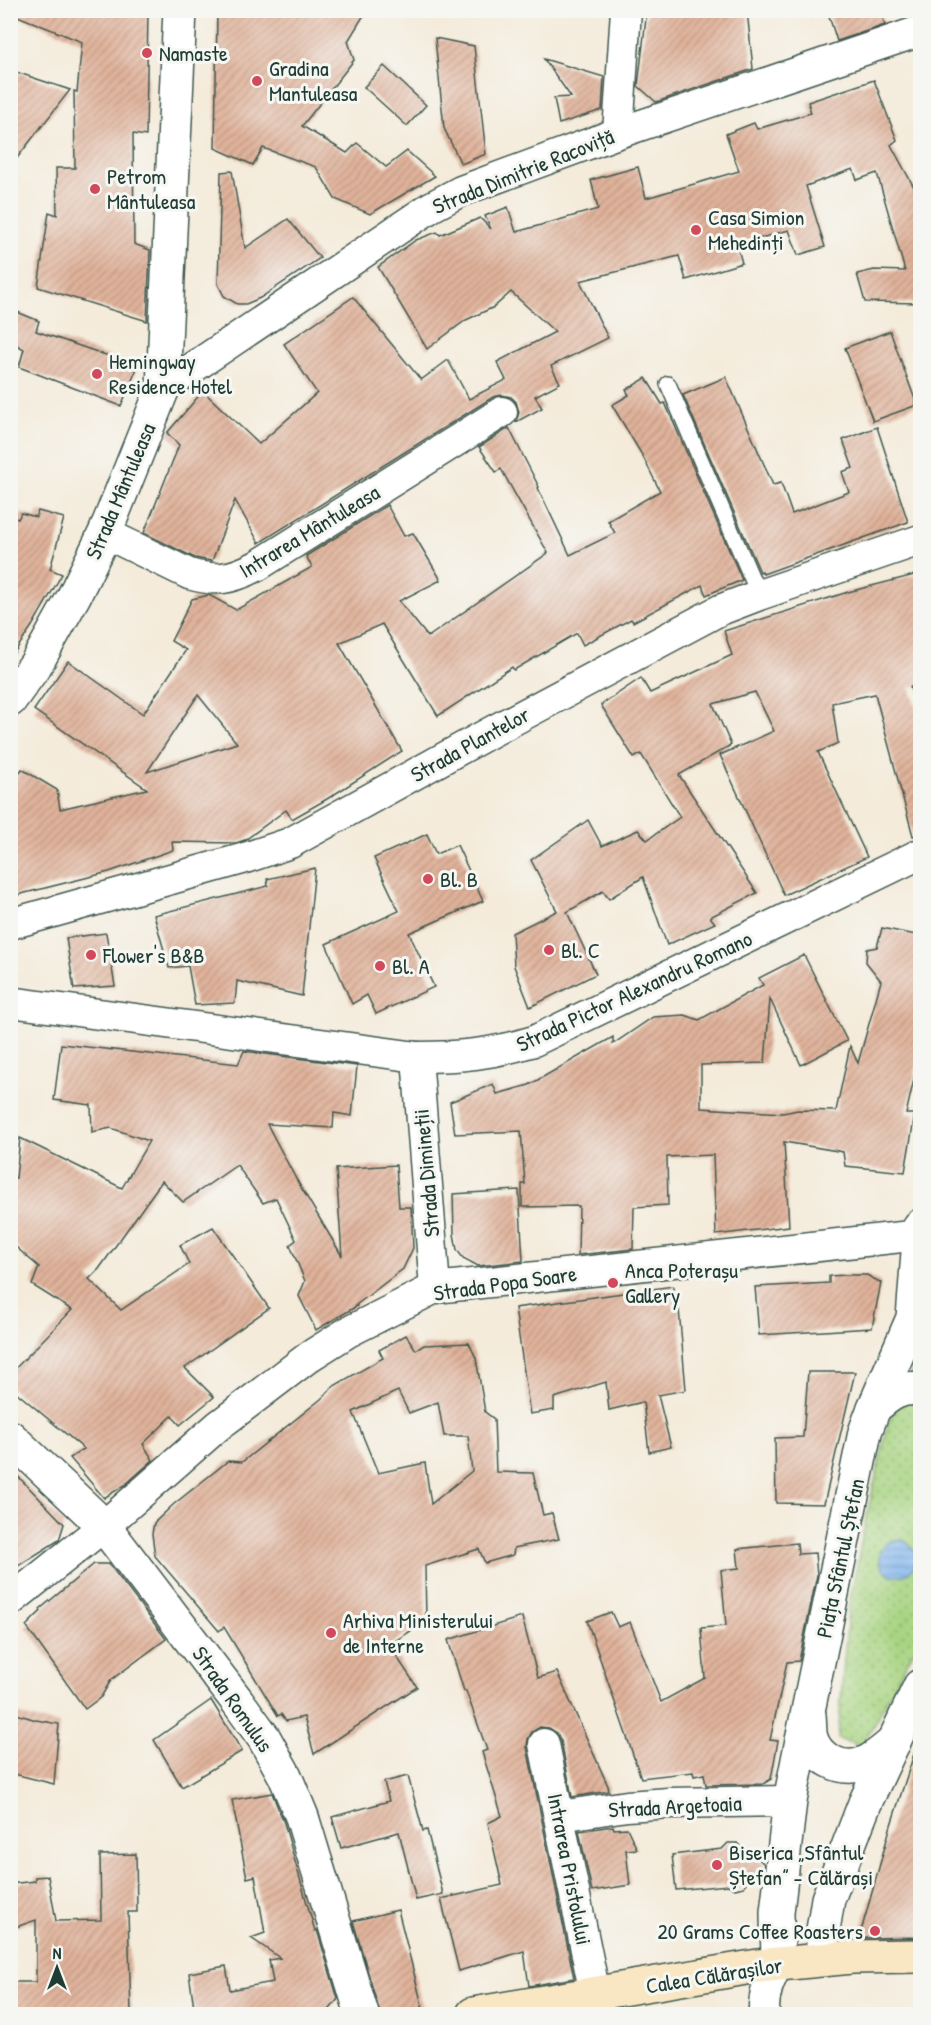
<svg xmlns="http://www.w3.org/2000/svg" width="931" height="2025" font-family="'Patrick Hand',sans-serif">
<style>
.park{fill:url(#park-dots);stroke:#64885a;stroke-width:1.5}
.water{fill:url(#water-rules);stroke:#507a92;stroke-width:1.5}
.building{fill:url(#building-hatch);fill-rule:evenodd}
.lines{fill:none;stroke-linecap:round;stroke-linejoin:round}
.service-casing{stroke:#3f574d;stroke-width:18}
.minor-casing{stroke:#3f574d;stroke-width:33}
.tertiary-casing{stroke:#3f574d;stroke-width:36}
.secondary-casing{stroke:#3f574d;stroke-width:36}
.service{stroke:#fff;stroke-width:15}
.minor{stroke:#fff;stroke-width:30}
.tertiary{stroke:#fff;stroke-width:33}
.secondary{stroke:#f9e7c3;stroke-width:33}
.poi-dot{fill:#d1495b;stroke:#f6f6f2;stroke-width:2}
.labels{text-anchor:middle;stroke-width:6;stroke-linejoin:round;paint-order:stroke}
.poi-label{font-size:22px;fill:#1f3d34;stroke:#f6f6f2;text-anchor:start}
.street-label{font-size:22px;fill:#1f3d34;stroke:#f6f6f2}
</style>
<defs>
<pattern id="park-dots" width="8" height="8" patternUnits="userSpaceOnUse" patternTransform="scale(1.5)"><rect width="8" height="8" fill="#a8d481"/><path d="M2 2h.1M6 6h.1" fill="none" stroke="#88ad6a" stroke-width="1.8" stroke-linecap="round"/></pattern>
<pattern id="water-rules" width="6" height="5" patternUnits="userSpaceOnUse" patternTransform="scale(1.5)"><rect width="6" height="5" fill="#81b6ef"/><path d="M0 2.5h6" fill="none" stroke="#6995c2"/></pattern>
<pattern id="building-hatch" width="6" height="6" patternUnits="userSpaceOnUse" patternTransform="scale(1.5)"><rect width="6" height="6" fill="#e1b39b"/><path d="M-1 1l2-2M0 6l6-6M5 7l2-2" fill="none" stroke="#b6937f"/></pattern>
</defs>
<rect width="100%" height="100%" fill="#f6f6f2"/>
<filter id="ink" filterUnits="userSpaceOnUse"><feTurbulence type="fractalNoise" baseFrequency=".0167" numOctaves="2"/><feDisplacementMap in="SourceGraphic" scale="12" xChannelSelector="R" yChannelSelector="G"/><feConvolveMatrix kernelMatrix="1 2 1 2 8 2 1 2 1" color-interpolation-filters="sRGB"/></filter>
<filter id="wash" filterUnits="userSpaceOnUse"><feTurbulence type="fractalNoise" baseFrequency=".008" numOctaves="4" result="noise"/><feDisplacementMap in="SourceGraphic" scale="24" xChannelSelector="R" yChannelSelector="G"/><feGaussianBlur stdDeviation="1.35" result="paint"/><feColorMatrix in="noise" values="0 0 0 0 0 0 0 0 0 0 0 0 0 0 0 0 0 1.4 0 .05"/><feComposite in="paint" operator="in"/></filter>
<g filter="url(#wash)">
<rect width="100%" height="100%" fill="#f4ebda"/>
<polygon class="park" points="913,1369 920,1395 920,1639 862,1746 838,1739 848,1609 865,1523 888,1424"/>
<circle class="water" cx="898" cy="1558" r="18"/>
<g id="blocks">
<g class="building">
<polygon points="10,10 148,10 146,136 133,134 134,244 150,250 147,321 38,287 49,212 57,215 56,168 75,168 74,91 77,92 82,42 10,13"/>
<polygon points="217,10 367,10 348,41 354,60 302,126 347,153 357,143 386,167 407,151 435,176 370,214 335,199 316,167 263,148 253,165 215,148"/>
<polygon points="647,10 747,10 753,69 656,102 638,86"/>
<polygon points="827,10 880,10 885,25 837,41"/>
<polygon points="435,38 474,46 486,154 461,164 444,128"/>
<polygon points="544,59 604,77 602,110 559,124 554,98 571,97"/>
<polygon points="384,66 426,105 407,126 364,87"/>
<polygon points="10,70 70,90 10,167"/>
<polygon points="874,80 897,140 891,145 915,189 921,188 921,303 865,302 857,274 874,270 905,271 877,173 857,180 853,169 806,186 825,247 798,255 789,230 737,245 742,263 686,280 679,256 580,281 608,338 551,366 560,383 535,396 542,408 516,422 519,412 516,402 511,397 502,395 493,397 259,543 235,500 212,561 195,558 144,533 179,445 167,433 203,391 259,444 317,393 284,344 353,297 421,380 448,360 469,399 506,380 497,362 555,332 511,292 494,307 466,320 427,349 378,267 416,240 437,232 440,235 480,218 491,229 485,216 508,207 516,232 598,209 591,180 638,167 646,198 739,171 726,134 754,123 757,129 811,113 808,102"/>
<polygon points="232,171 245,248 288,219 320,258 260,298 246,304 237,304 224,296 218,284 221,172"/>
<polygon points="10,309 39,321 36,331 138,366 121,406 19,367 24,349 10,341"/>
<polygon points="890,331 917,405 873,421 845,348"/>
<polygon points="726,377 773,485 781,483 792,514 849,492 842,472 853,468 843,440 877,427 908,522 763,574 762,571 760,572 683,395"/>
<path d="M646 378 662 404 665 403 742 580 706 595 702 585 633 622 631 619 583 645 577 633 514 670 512 667 438 716 382 624 339 643 402 751 327 799 292 819 286 810 245 840 236 843 172 842 173 850 109 872 13 896 10 879V785L22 769 57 790 60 809 147 789 34 710 68 661 143 714 186 650 171 641 192 599 209 595 236 610 312 567 306 556 387 505 404 536 413 533 441 580 399 601 428 637 548 553 501 469 496 472 479 447 509 428 539 487 538 488 570 555 615 533 608 521 660 491 642 455 612 405 629 395 626 390ZM198 695 237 743 147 772Z"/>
<polygon points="38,511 64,518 50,569 62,574 32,626 10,659 10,516 18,519 21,513 36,517"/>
<polygon points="914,575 921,588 921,685 910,687 921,723 921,835 913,836 875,694 832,703 838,743 818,752 867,857 784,895 720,755 774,731 755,692 713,704 731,745 679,775 757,893 710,917 715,923 667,945 643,877 609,899 603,891 567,912 596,974 530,1007 514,966 512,933 557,911 531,860 588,820 602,846 638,830 647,840 680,817 641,754 634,758 601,705 641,678 650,693 732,655 724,631 848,592"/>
<polygon points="427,834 436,854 457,845 483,901 409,933 434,987 376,1014 367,995 352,1004 326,944 399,911 374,858"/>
<polygon points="315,868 302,996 237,981 235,1003 195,1005 188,966 169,968 154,915 268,886 267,879"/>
<polygon points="882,928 921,936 921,1049 906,1114 915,1114 905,1172 845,1166 843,1152 784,1142 789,1226 716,1235 713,1155 667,1157 668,1205 634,1207 633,1249 578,1255 579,1206 522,1207 522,1184 525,1184 521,1131 455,1134 450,1102 493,1084 497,1094 529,1085 613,1037 613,1044 653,1017 685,1015 699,1020 763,985 759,978 804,955 847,1041 801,1065 770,999 765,1063 701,1065 701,1108 783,1113 798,1110 836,1111 850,1046 858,1063 881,981 866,962 867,949 877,947"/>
<polygon points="106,933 115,986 74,989 66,938"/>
<polygon points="61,1044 238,1064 244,1051 357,1066 352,1116 334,1113 333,1128 267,1124 296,1179 342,1256 336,1169 396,1165 399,1207 411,1207 413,1248 403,1269 356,1305 357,1306 316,1330 299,1296 305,1281 290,1245 296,1240 276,1198 263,1203 237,1165 183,1202 162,1181 99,1269 89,1279 121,1310 189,1264 180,1245 213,1227 269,1308 185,1368 214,1397 180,1425 172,1416 143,1444 153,1460 125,1485 104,1498 70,1458 84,1449 10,1387 10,1374 72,1310 32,1285 39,1267 10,1242 10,1178 16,1178 20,1138 122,1188 149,1141 111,1128 92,1132 91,1105 54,1100"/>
<polygon points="519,1190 523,1261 478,1266 463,1258 457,1250 454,1234 453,1194"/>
<polygon points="847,1275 867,1275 881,1283 872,1328 759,1335 755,1287 829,1283 829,1276"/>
<polygon points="673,1286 673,1310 679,1309 686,1390 658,1395 671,1447 649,1452 643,1402 609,1410 606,1382 554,1398 554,1410 530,1414 515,1308"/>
<path d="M406 1335 416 1350 424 1345 469 1343 476 1358 485 1412 494 1419 496 1472 533 1473 543 1515 552 1513 559 1539 514 1548 513 1555 485 1563 479 1549 425 1566 426 1621 389 1645 417 1687 314 1754 304 1717 286 1721 281 1714 278 1716 224 1627 219 1631 155 1556 152 1534 154 1523 174 1504 228 1461 242 1462 321 1399 334 1386 383 1358 379 1350ZM398 1391 409 1413 438 1402 444 1436H468L472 1471 431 1504 425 1463 378 1473 353 1412Z"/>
<polygon points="808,1372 855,1372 824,1504 776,1503 775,1438 803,1437"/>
<polygon points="10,1468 64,1524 59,1540 10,1571"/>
<polygon points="797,1543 798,1554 815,1553 817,1575 799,1661 787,1662 770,1740 778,1741 771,1779 763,1784 706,1785 704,1774 694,1776 693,1772 641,1778 587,1621 611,1612 618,1627 630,1622 661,1702 705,1678 701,1628 726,1626 721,1570 739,1568 737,1549"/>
<polygon points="94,1564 109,1564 166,1639 111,1680 101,1697 85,1709 26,1626 41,1611 40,1609"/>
<polygon points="522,1617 538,1678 557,1672 608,1786 609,1791 572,1797 561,1741 557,1733 549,1728 540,1727 532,1732 528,1739 527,1747 574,1978 529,1986 524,1951 459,1971 441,1899 502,1885 488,1823 502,1816 482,1752 487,1750 466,1691 464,1691 448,1640"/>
<polygon points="211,1700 242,1751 182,1787 154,1740"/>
<polygon points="10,1712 36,1720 59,1724 54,1784 10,1773"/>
<polygon points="916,1748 921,1748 921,1937 865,1938 860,1935 891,1825"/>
<polygon points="408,1776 423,1831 427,1830 443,1894 416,1900 399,1832 341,1848 332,1817 389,1801 384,1782"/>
<polygon points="272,1793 284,1823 315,1931 317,1930 338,1999 326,2014 195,2014 189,1973 226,1966 230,1990 273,1982 269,1960 280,1958 251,1938 265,1933 255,1876 247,1878 232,1800"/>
<polygon points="613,1826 614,1829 627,1828 637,1849 626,1850 630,1885 592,1891 579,1831"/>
<polygon points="728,1843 737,1843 745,1851 755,1855 764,1864 763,1868 748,1878 744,1887 735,1889 728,1885 676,1890 672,1855 722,1849"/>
<polygon points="136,1854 137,1912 128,1912 131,2014 10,2014 10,1982 36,1982 36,1920 10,1929 10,1884 35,1881 35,1877 48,1876 56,1921 101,1920 100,1855"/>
<polygon points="398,1910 423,2009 399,2014 380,2014 353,1921"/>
</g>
</g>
</g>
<g filter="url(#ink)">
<use href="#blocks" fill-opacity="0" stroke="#3f574d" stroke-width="1.5"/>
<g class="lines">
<defs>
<polyline id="service" points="668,384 759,595"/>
<g id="minor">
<polyline points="618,133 626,10"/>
<polyline points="163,388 431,207 461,191 618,133 920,31"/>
<path d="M105 533 189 574C216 582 232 579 257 566L502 412"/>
<polyline points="10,924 242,859 290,843 491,732 720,610 759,595 920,540"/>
<path d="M10 1002 417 1057C461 1057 492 1054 534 1041L920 854"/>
<polyline points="417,1057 435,1288"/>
<polyline points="10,1601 104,1526 218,1426 310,1356 348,1332 435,1288 920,1235"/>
<polyline points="544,1744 595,1994"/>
<polyline points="560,1816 627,1806 669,1803 790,1801"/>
<path d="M764 2014C763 1995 769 1980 778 1964"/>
</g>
<g id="tertiary">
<polyline points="10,700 36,664 74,596 105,533 163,388 180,10"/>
<path d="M874 1408C889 1395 900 1386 920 1389"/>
<polyline points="10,1437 104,1526 238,1702 264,1738 285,1776 302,1817 362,2014"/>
<path d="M809 1715C810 1722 809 1731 811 1738 817 1758 839 1770 859 1765 872 1762 884 1750 894 1742"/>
<polyline points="823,1959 823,1930 828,1899 865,1803 920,1686"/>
<polyline points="778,1964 777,1912 790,1801 798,1760 865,1432 874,1408 913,1318 920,1226"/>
</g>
<polyline id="secondary" points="473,2014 758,1966 852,1957 920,1956"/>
</defs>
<use href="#service" class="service-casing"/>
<use href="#minor" class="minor-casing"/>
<use href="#tertiary" class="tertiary-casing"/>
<use href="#secondary" class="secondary-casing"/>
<use href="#service" class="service"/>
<use href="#minor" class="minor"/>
<use href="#tertiary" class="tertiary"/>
<use href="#secondary" class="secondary"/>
</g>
</g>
<g class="poi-dot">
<circle cx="147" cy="53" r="6"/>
<circle cx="257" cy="81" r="6"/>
<circle cx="95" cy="189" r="6"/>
<circle cx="696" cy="230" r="6"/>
<circle cx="97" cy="374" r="6"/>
<circle cx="428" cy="879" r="6"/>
<circle cx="549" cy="950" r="6"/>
<circle cx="91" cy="955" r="6"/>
<circle cx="380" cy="966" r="6"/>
<circle cx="613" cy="1283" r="6"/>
<circle cx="331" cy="1633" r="6"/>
<circle cx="717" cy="1865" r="6"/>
<circle cx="875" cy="1931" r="6"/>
</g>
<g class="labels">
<g class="poi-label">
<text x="159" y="61">Namaste</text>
<text x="269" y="76">Gradina<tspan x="269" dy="25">Mantuleasa</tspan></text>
<text x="107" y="184">Petrom<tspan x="107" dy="25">Mântuleasa</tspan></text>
<text x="708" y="225">Casa Simion<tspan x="708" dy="25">Mehedinți</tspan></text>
<text x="109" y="369">Hemingway<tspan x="109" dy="25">Residence Hotel</tspan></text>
<text x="440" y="887">Bl. B</text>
<text x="561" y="958">Bl. C</text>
<text x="103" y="963">Flower's B&amp;B</text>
<text x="392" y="974">Bl. A</text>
<text x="625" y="1278">Anca Poterașu<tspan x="625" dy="25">Gallery</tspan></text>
<text x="343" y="1628">Arhiva Ministerului<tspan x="343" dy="25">de Interne</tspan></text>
<text x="729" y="1860">Biserica „Sfântul<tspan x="729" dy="25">Ștefan” - Călărași</tspan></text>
<text x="863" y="1939" text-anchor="end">20 Grams Coffee Roasters</text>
</g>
<g class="street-label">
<text transform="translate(523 171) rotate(-22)" y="8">Strada Dimitrie Racoviță</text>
<text transform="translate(120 491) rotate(-67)" y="8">Strada Mântuleasa</text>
<text transform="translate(309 531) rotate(-31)" y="8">Intrarea Mântuleasa</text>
<text transform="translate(470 744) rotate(-29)" y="8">Strada Plantelor</text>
<text transform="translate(634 991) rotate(-25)" y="8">Strada Pictor Alexandru Romano</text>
<text transform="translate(426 1173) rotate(-95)" y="8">Strada Dimineții</text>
<text transform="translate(505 1283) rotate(-8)" y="8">Strada Popa Soare</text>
<text transform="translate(840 1558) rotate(-78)" y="8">Piața Sfântul Ștefan</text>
<text transform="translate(233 1699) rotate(55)" y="8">Strada Romulus</text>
<text transform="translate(675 1806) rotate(-3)" y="8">Strada Argetoaia</text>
<text transform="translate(570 1869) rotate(79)" y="8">Intrarea Pristolului</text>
<text transform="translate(714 1975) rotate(-9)" y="8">Calea Călărașilor</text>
</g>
</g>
<rect width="931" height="2025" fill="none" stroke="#f6f6f2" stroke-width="36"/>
<g transform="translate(57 1968)" stroke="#f6f6f2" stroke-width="4.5" paint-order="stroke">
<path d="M0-4.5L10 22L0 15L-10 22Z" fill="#1f3d34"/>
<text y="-9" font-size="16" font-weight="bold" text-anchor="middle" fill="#1f3d34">N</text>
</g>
</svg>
